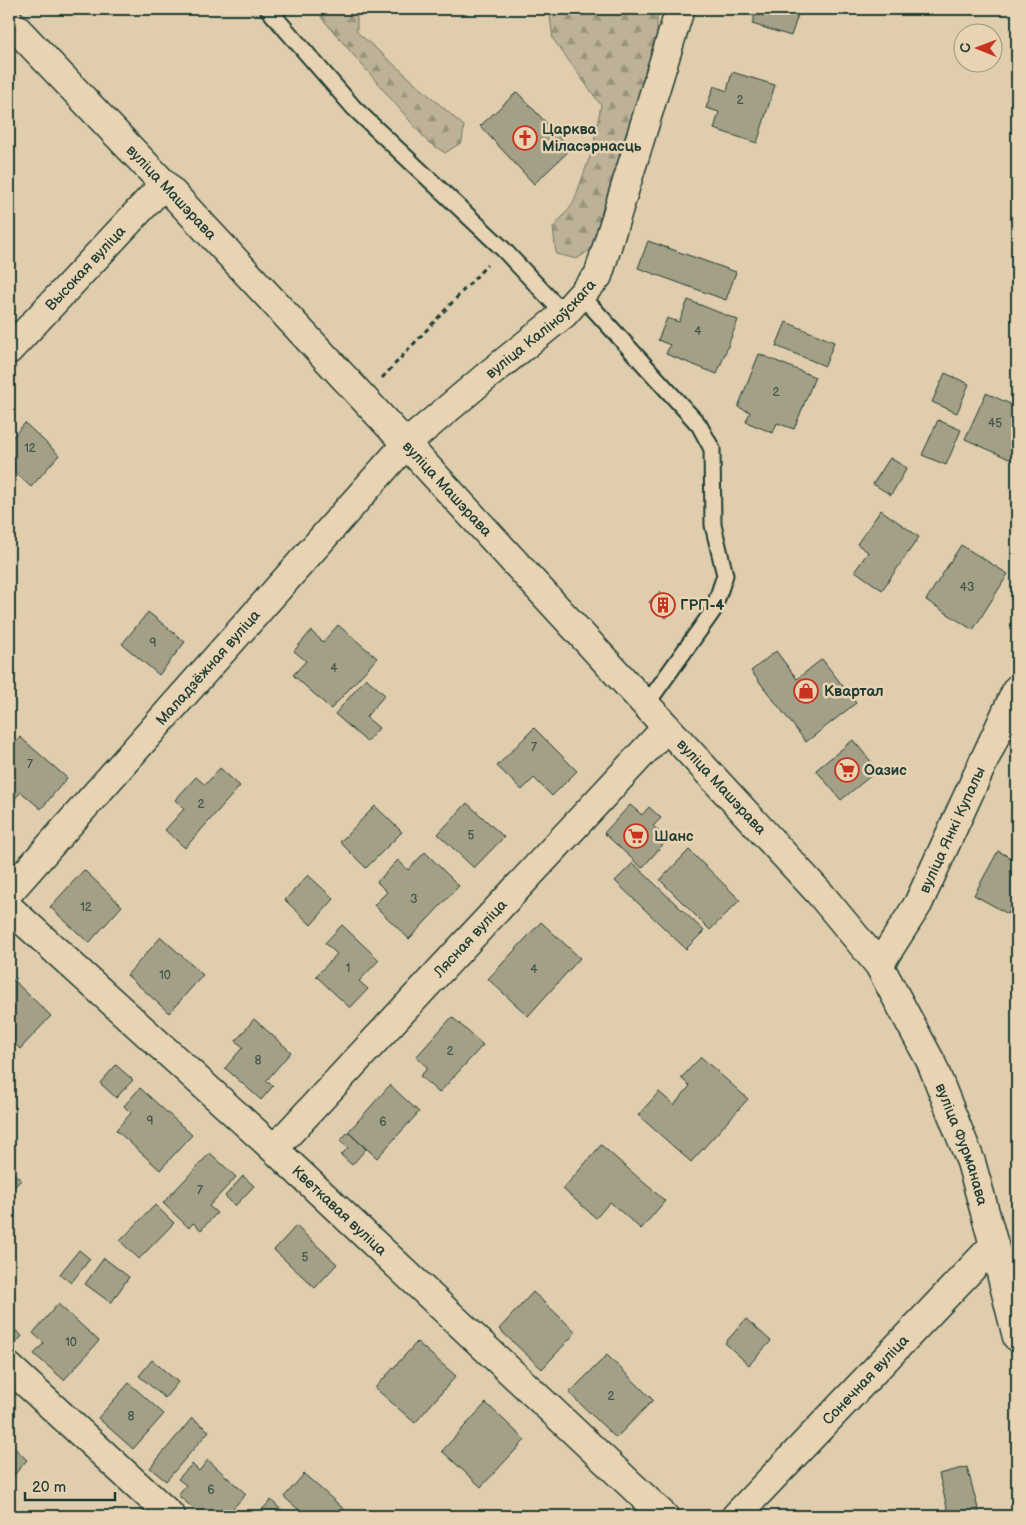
<svg xmlns="http://www.w3.org/2000/svg" width="1026" height="1525" viewBox="0 0 1026 1525" font-family="'Balsamiq Sans',sans-serif">
<defs>
<pattern id="forest-firs" width="22" height="20" patternUnits="userSpaceOnUse" patternTransform="scale(1.25)"><rect width="22" height="20" fill="#bdb297"/><path d="M5 1l3.5 6h-7zM16 11l3.5 6h-7z" fill="#99927c"/></pattern>
</defs>
<rect width="100%" height="100%" fill="#e0cdad"/>
<filter id="ink" filterUnits="userSpaceOnUse"><feTurbulence type="fractalNoise" baseFrequency=".02" numOctaves="2"/><feDisplacementMap in="SourceGraphic" scale="10" xChannelSelector="R" yChannelSelector="G"/><feConvolveMatrix kernelMatrix="1 2 1 2 8 2 1 2 1" color-interpolation-filters="sRGB"/></filter>
<g filter="url(#ink)">
<path fill="url(#forest-firs)" stroke="#6e7866" d="M323 9H357V32L464 126 462 142 445 153 428 142 321 17Z
M549 9H657V45L615 183 591 249 577 259 556 254 553 228 573 204 593 148 601 105 553 39Z"/>
<path fill="#a4a088" stroke="#1f3d34" d="M754 9H800L791 36 752 24 757 10Z
M732 72 775 85 757 143 714 129 719 112 706 108 714 86 727 91Z
M517 92 571 149 534 184 480 126Z
M648 241 736 272 726 300 638 268Z
M688 300 738 320 717 374 666 354 670 345 658 340 667 318 679 322Z
M786 322 834 342 825 366 776 346Z
M759 354 815 377 794 429 777 423 773 433 746 422 750 412 738 407Z
M945 373 969 384 957 413 932 402Z
M986 393 1017 407V459L1016 462 965 439Z
M938 420 961 430 946 465 922 455Z
M25 423 59 455 31 487 9 467V441Z
M890 458 907 468 891 495 873 484Z
M881 510 919 537 882 590 855 571 868 552 857 544Z
M961 545 1008 574 973 630 926 600Z
M660 591 676 607 666 618 649 602Z
M148 612 185 642 159 675 122 644Z
M338 625 377 658 331 709 293 675 306 661 294 651 311 631 323 642Z
M776 651 797 679 822 659 856 703 806 742 751 671Z
M366 678 385 695 366 717 379 728 367 742 335 714Z
M534 728 577 771 552 796 534 778 522 790 497 766Z
M20 737 67 778 41 809 21 792 10 804 9 803V750Z
M853 740 878 770 841 800 816 770Z
M220 768 240 786 185 848 165 830 184 809 175 800 196 777 205 785Z
M467 803 504 837 474 868 438 834Z
M630 805 642 815 649 807 661 818 653 826 668 839 642 868 604 833Z
M375 806 402 832 366 868 340 842Z
M689 850 740 900 710 930 660 880Z
M998 851 1017 861V896L1008 914 974 895Z
M425 852 459 886 409 939 374 905 387 892 377 882 398 860 408 870Z
M633 863 704 931 686 949 615 881Z
M84 870 122 906 89 943 50 907Z
M308 875 334 899 311 925 285 900Z
M541 922 580 958 528 1016 488 979Z
M342 925 379 960 359 981 368 989 350 1008 316 976 337 954 325 943Z
M161 937 203 975 169 1013 127 975Z
M9 976 51 1016 20 1049 9 1038Z
M452 1017 483 1045 439 1093 420 1076 428 1068 416 1057Z
M254 1019 291 1052 266 1081 273 1086 261 1100 225 1068 243 1047 236 1041Z
M701 1057 748 1099 691 1162 638 1115 659 1092 674 1105 690 1086 681 1078Z
M116 1065 133 1080 116 1098 100 1083Z
M390 1085 419 1112 377 1158 348 1132Z
M140 1088 192 1135 160 1170 116 1130 131 1113 124 1106Z
M348 1132 366 1149 352 1165 341 1155 348 1148 340 1141Z
M601 1145 665 1201 641 1229 610 1202 596 1218 563 1189Z
M210 1153 236 1177 209 1206 217 1213 201 1230 193 1223 189 1228 163 1203Z
M9 1169 21 1180 9 1193Z
M243 1176 254 1186 235 1206 225 1196Z
M155 1205 174 1223 139 1259 120 1241Z
M296 1226 337 1264 315 1288 274 1250Z
M79 1250 90 1259 71 1283 60 1274Z
M104 1258 129 1277 111 1303 85 1284Z
M533 1292 576 1332 542 1369 499 1329Z
M58 1304 99 1341 64 1380 34 1354 44 1343 33 1333Z
M746 1319 771 1341 749 1365 725 1343Z
M9 1325 22 1336 9 1351Z
M417 1342 456 1376 415 1423 375 1388Z
M607 1355 653 1400 616 1438 569 1393Z
M152 1360 178 1382 165 1398 139 1376Z
M129 1383 164 1414 133 1449 98 1418Z
M486 1403 525 1440 481 1487 442 1451Z
M192 1418 209 1431 166 1481 150 1468Z
M9 1443 27 1460 9 1481Z
M208 1460 246 1494 226 1516H202L178 1495 186 1485 178 1479 192 1464 199 1471Z
M967 1467 980 1516H949L939 1474Z
M304 1474 345 1510 339 1516H306L284 1497Z
M271 1500 288 1516H256Z"/>
<g fill="none" stroke-linecap="round" stroke-linejoin="round">
<g stroke="#1f3d34" stroke-width="19">
<path id="service" d="M268 9 354 108 503 249 564 314
M581 295 699 425 712 449 713 525 725 575 713 611 646 705"/>
</g>
<g stroke="#1f3d34" stroke-width="31">
<g id="minor">
<path id="s1" d="M9 350 164 184"/>
<path id="s2" d="M9 892 406 444 488 375 564 314 598 276 680 9"/>
<path id="s3" d="M9 908 274 1149 664 1516"/>
<path id="s4" d="M879 965 918 904 1017 689"/>
<path id="s5" d="M274 1149 666 728"/>
<path d="M9 1367 171 1516"/>
<path id="s6" d="M736 1516 994 1245"/>
</g>
</g>
<g stroke="#1f3d34" stroke-width="31">
<g id="secondary">
<path id="s7" d="M9 21 164 184 406 444 822 896 879 965 931 1062 971 1162 994 1245 1017 1337"/>
</g>
</g>
<path stroke="#1f3d34" stroke-width="3" stroke-dasharray="5 4" stroke-linecap="butt" d="M382 378 487 265"/>
<use href="#service" stroke="#e8d3b2" stroke-width="15"/>
<use href="#minor" stroke="#e8d3b2" stroke-width="28"/>
<use href="#secondary" stroke="#e8d3b2" stroke-width="28"/>
</g>
</g>
<defs>
<g id="church-ring" transform="scale(1.25)"><circle r="9.5" fill="#e8d3b2" stroke="#c8321e" stroke-width="1.5"/><path d="M-1.2-6h2.4v3.5h3.3v2.4h-3.3V6h-2.4V-.1h-3.3v-2.4h3.3Z" fill="#c8321e"/></g>
<g id="building-ring" transform="scale(1.25)"><circle r="9.5" fill="#e8d3b2" stroke="#c8321e" stroke-width="1.5"/><path d="M-4-6H4V6H1V3H-1V6H-4ZM-2.5-4.3h1.7v1.8h-1.7ZM.8-4.3h1.7v1.8H.8ZM-2.5-1h1.7V.8h-1.7ZM.8-1h1.7V.8H.8Z" fill="#c8321e"/></g>
<g id="shop-ring" transform="scale(1.25)"><circle r="9.5" fill="#e8d3b2" stroke="#c8321e" stroke-width="1.5"/><path d="M-5-2.5h2.3a2.7 3.5 0 0 1 5.4 0H5L5.5 6h-11ZM-1.5-2.5h3a1.5 2.3 0 0 0-3 0Z" fill="#c8321e"/></g>
<g id="supermarket-ring" transform="scale(1.25)"><circle r="9.5" fill="#e8d3b2" stroke="#c8321e" stroke-width="1.5"/><path d="M-6-5.5h2.5l.6 2H6L4.5 2H-2.5L-4.4-4H-6ZM-1.5 3.2a1.3 1.3 0 1 0 .1 0ZM3 3.2a1.3 1.3 0 1 0 .1 0Z" fill="#c8321e"/></g>
</defs>
<g fill-rule="evenodd">
<use href="#church-ring" x="525" y="138"/>
<use href="#building-ring" x="663" y="605"/>
<use href="#shop-ring" x="806" y="691"/>
<use href="#supermarket-ring" x="847" y="770"/>
<use href="#supermarket-ring" x="636" y="836"/>
</g>
<g text-anchor="middle" stroke-width="5" stroke-linejoin="round" paint-order="stroke">
<g font-size="12" fill="#405649">
<text x="740" y="104">2</text>
<text x="698" y="335">4</text>
<text x="776" y="396">2</text>
<text x="995" y="427">45</text>
<text x="30" y="452">12</text>
<text x="967" y="591">43</text>
<text x="153" y="647">9</text>
<text x="334" y="672">4</text>
<text x="534" y="751">7</text>
<text x="30" y="768">7</text>
<text x="201" y="808">2</text>
<text x="471" y="839">5</text>
<text x="414" y="903">3</text>
<text x="86" y="911">12</text>
<text x="348" y="972">1</text>
<text x="534" y="973">4</text>
<text x="165" y="979">10</text>
<text x="450" y="1055">2</text>
<text x="258" y="1064">8</text>
<text x="150" y="1125">9</text>
<text x="383" y="1126">6</text>
<text x="200" y="1194">7</text>
<text x="305" y="1261">5</text>
<text x="71" y="1346">10</text>
<text x="611" y="1400">2</text>
<text x="131" y="1420">8</text>
<text x="211" y="1494">6</text>
</g>
<g font-size="15" font-weight="bold" fill="#1f3d34" stroke="#e8d3b2" text-anchor="start">
<text x="542" y="134">Царква<tspan x="542" dy="17">Міласэрнасць</tspan></text>
<text x="680" y="610">ГРП-4</text>
<text x="824" y="696">Квартал</text>
<text x="864" y="775">Оазис</text>
<text x="654" y="841">Шанс</text>
</g>
<g font-size="15" fill="#1f3d34" stroke="#e8d3b2">
<text dy="5" stroke="none"><textPath href="#s7" startOffset="236">вуліца Машэрава</textPath></text>
<text dy="5" stroke="none"><textPath href="#s1" startOffset="112">Высокая вуліца</textPath></text>
<text dy="5" stroke="none"><textPath href="#s2" startOffset="776">вуліца Каліноўскага</textPath></text>
<text dy="5" stroke="none"><textPath href="#s7" startOffset="641">вуліца Машэрава</textPath></text>
<text dy="5" stroke="none"><textPath href="#s2" startOffset="300">Маладзёжная вуліца</textPath></text>
<text dy="5" stroke="none"><textPath href="#s7" startOffset="1046">вуліца Машэрава</textPath></text>
<text dy="5" stroke="none"><textPath href="#s4" startOffset="154">вуліца Янкі Купалы</textPath></text>
<text dy="5" stroke="none"><textPath href="#s5" startOffset="288">Лясная вуліца</textPath></text>
<text dy="5" stroke="none"><textPath href="#s7" startOffset="1482">вуліца Фурманава</textPath></text>
<text dy="5" stroke="none"><textPath href="#s3" startOffset="448">Кветкавая вуліца</textPath></text>
<text dy="5" stroke="none"><textPath href="#s6" startOffset="188">Сонечная вуліца</textPath></text>
</g>
</g>
<rect width="1026" height="1525" fill="none" stroke="#e8d3b2" stroke-width="30"/>
<rect x="15" y="15" width="996" height="1495" fill="none" stroke="#1f3d34" stroke-width="2" filter="url(#ink)"/>
<g transform="translate(978 48) rotate(271)"><circle r="24" fill="#e8d3b2" stroke="#989780"/>
<path d="M0-4L9 19L0 12L-9 19Z" fill="#c8321e"/>
<text y="-8" font-size="14" font-weight="bold" text-anchor="middle" fill="#1f3d34">С</text>
</g>
<path d="M25 1492v8h90v-8" fill="none" stroke="#1f3d34" stroke-width="2.5"/>
<text x="32" y="1492" font-size="15" fill="#1f3d34" stroke="#e8d3b2" stroke-width="4" paint-order="stroke">20 m</text>
</svg>
